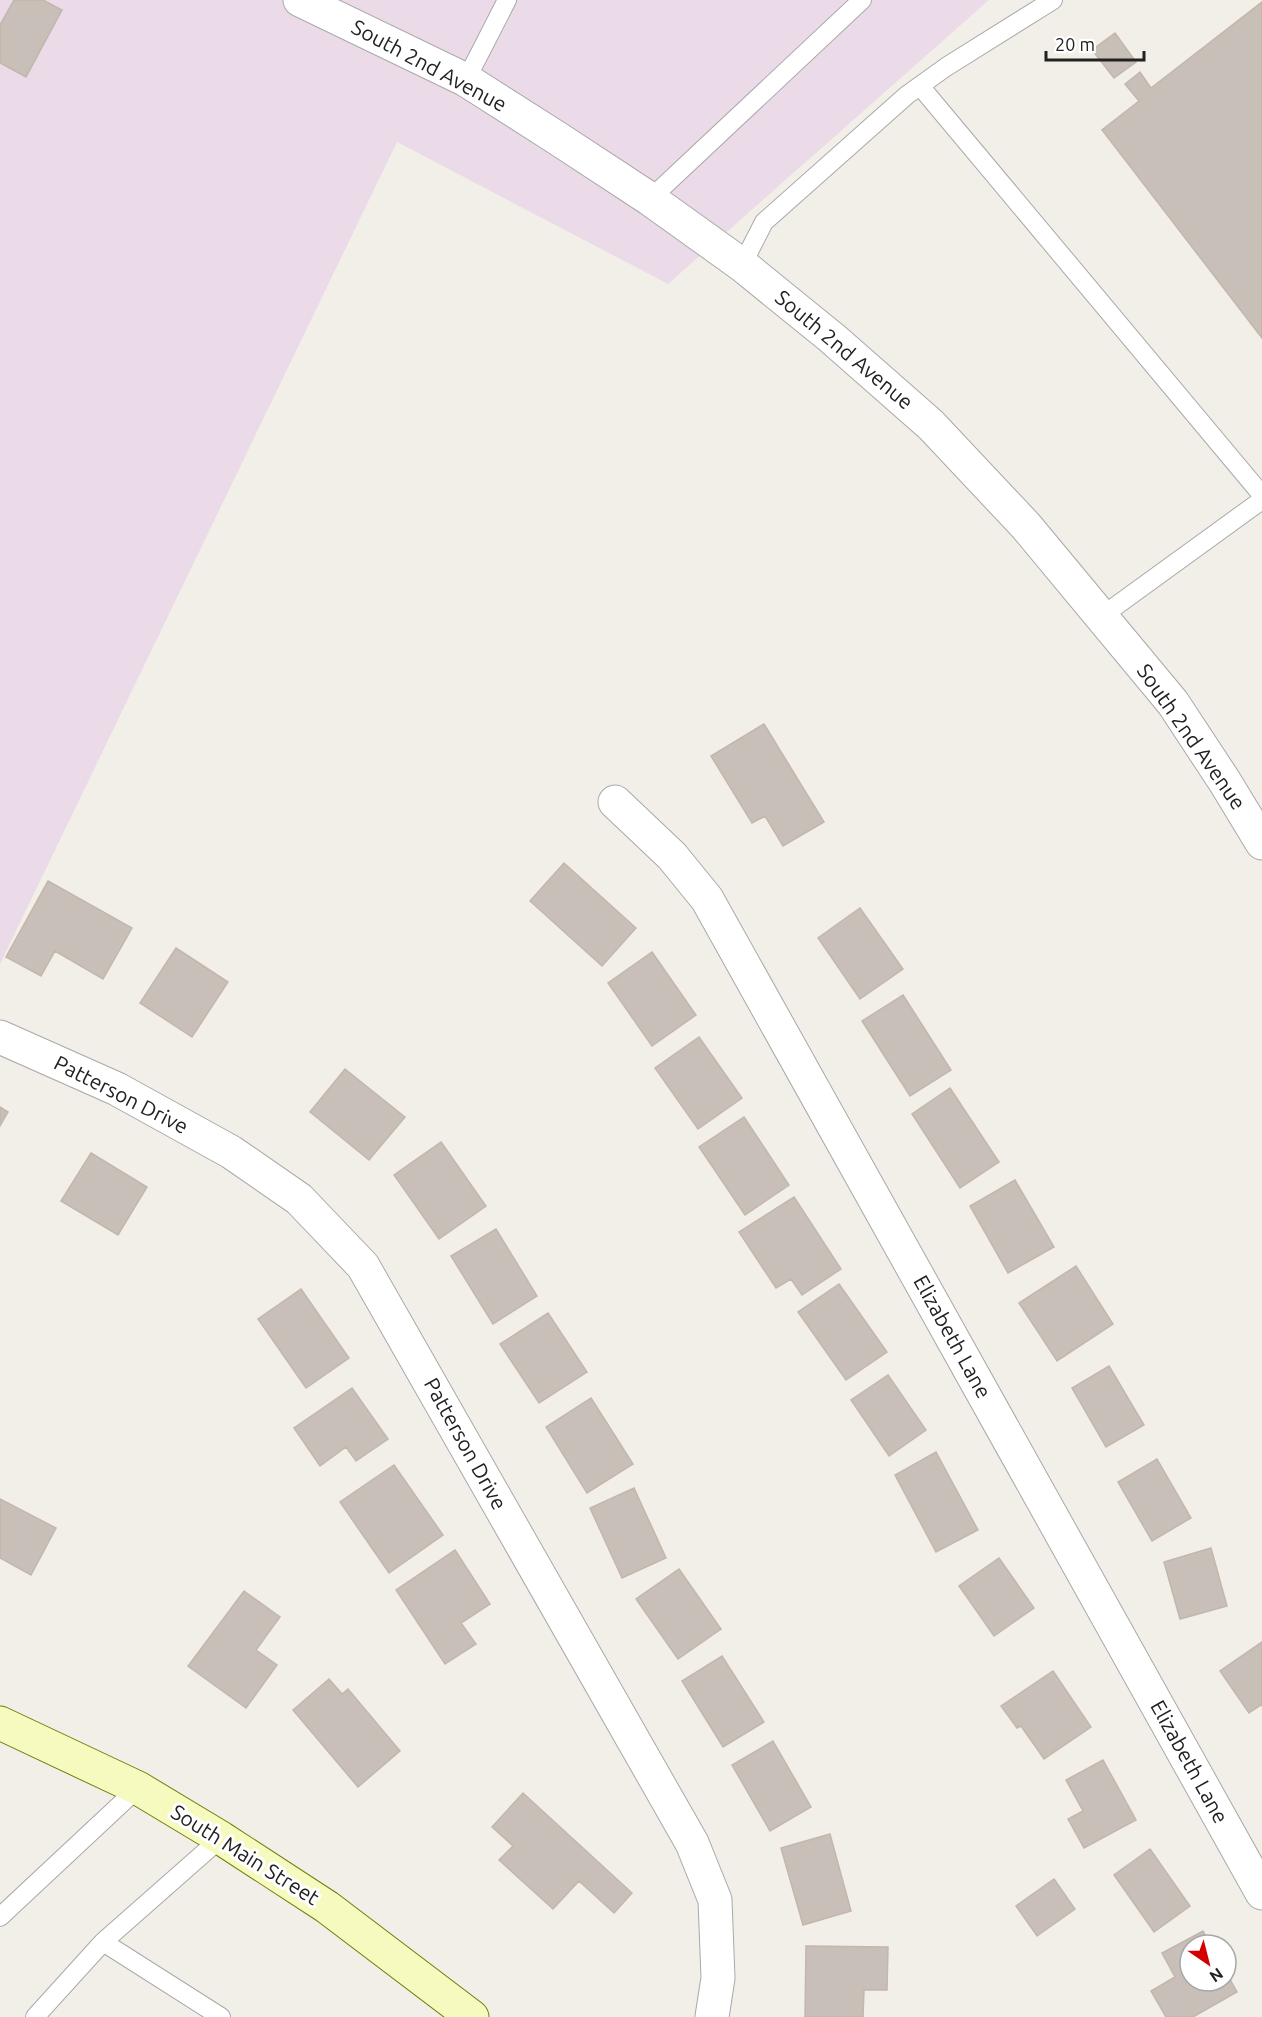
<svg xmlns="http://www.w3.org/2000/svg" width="1262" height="2017" viewBox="0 0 1262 2017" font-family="Ubuntu,sans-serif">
<rect width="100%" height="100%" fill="#f2efe9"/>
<path fill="#ebdbe8" d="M0 0H989L668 284 397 142 0 964Z"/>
<path fill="#c7bfb8" stroke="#c4b6ab" stroke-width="1.5" d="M14 0H43L62 10 26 77 0 63V25Z
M1262 2V338L1102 130 1139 101 1125 84 1140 72 1151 88Z
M1115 33 1136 62 1114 78 1092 50Z
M764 724 824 822 783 846 765 816 752 823 711 756Z
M564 863 636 928 602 966 530 901Z
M48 881 132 928 103 979 55 951 41 976 6 957Z
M860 908 903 969 860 999 818 938Z
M176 948 228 982 192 1037 140 1003Z
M652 952 696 1015 652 1046 608 983Z
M903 995 951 1070 910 1096 862 1021Z
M699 1037 742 1098 698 1129 655 1068Z
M345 1069 405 1117 369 1160 310 1112Z
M950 1088 999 1162 960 1188 912 1114Z
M0 1107 8 1112 0 1126Z
M744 1117 789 1185 745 1215 699 1147Z
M441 1142 486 1206 439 1239 394 1175Z
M91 1153 147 1187 118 1235 61 1201Z
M1015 1180 1054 1247 1008 1273 970 1206Z
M794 1197 841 1269 802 1295 791 1279 776 1288 739 1232Z
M496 1229 537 1296 493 1324 451 1256Z
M1076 1266 1113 1324 1057 1361 1019 1303Z
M839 1284 887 1352 846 1380 798 1312Z
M301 1289 349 1358 306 1388 258 1319Z
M548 1313 587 1372 539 1403 500 1344Z
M1109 1366 1144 1425 1106 1447 1072 1388Z
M888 1375 926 1430 889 1456 851 1400Z
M352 1388 388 1439 356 1461 346 1447 320 1466 294 1428Z
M591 1398 633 1464 587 1493 546 1427Z
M936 1452 978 1530 936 1552 895 1475Z
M1157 1459 1191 1518 1152 1541 1118 1482Z
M394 1465 443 1535 389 1573 340 1502Z
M634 1488 666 1558 622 1578 590 1508Z
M0 1499 56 1528 31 1575 0 1558Z
M1211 1548 1227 1606 1180 1619 1164 1562Z
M455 1550 490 1604 461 1623 476 1644 445 1664 396 1590Z
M999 1558 1034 1608 994 1636 959 1586Z
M679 1569 721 1629 678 1659 636 1599Z
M244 1591 280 1617 256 1650 277 1665 246 1708 188 1666Z
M1262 1642V1706L1261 1705 1249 1713 1220 1671Z
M722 1656 764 1722 723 1747 682 1681Z
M1053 1671 1091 1727 1044 1759 1021 1726 1017 1728 1001 1706Z
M329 1679 342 1694 348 1689 400 1751 358 1787 293 1710Z
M773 1741 811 1807 770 1831 732 1765Z
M1103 1760 1136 1820 1084 1848 1068 1819 1083 1811 1066 1780Z
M523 1793 632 1893 614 1913 579 1881 553 1909 499 1860 513 1846 492 1827Z
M830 1834 851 1911 803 1925 781 1848Z
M1150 1849 1190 1906 1154 1932 1114 1875Z
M1054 1879 1075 1909 1037 1936 1016 1906Z
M1203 1931 1211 1945H1190V1981H1226V1972L1237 1992 1193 2017H1166L1151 1991 1175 1977 1162 1953Z
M806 1946 888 1947 887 1990H864L863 2017H805Z"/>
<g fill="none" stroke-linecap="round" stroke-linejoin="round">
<g stroke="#a9a9a9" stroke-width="20">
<path id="service" d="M466 80 507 0
M920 86 1262 495
M650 199 862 0
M742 265 764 222 907 95 946 67 1053 0
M1102 616 1262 500
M0 1917 138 1788
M103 1942 221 2017
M35 2017 103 1942 221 1838"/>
</g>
<g stroke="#a9a9a9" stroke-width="35">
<path id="minor" d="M615 802 672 856 707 899 1262 1893
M0 1037 117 1089 231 1152 299 1199 363 1266 692 1843 715 1900 718 1978 712 2017"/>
</g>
<g stroke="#a9a9a9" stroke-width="35">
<path id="tertiary" d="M300 0 466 80 557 138 650 199 742 265 832 338 931 425 1026 526 1173 703 1225 782 1262 843"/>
</g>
<g stroke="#707d05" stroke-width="35">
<path id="secondary" d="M0 1723 138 1788 221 1838 327 1907 472 2017"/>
</g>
<use href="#service" stroke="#fff" stroke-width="18"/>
<use href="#minor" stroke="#fff" stroke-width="33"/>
<use href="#tertiary" stroke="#fff" stroke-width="33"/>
<use href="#secondary" stroke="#f7fabf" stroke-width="33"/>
</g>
<g text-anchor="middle" stroke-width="6" stroke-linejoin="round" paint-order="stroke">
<g font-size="21" fill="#222" stroke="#fff">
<text transform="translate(429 66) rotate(28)" y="7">South 2nd Avenue</text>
<text transform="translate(844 350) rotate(40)" y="7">South 2nd Avenue</text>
<text transform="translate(1191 737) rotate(55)" y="7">South 2nd Avenue</text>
<text transform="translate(121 1095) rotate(27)" y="7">Patterson Drive</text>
<text transform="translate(952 1337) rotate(61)" y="7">Elizabeth Lane</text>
<text transform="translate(465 1444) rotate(61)" y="7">Patterson Drive</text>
<text transform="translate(1189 1762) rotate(61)" y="7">Elizabeth Lane</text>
<text transform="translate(245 1855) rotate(32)" y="7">South Main Street</text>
</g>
</g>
<g transform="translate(1208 1963) rotate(145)"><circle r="28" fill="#ffffff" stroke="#a7a7a7" stroke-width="1.5"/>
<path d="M0-4.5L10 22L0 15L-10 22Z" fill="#d40000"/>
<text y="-9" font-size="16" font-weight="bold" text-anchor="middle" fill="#222222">N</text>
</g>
<path d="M1046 51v9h98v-9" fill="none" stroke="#222222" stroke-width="3"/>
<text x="1055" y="51" font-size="18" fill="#222222" stroke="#ffffff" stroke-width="4.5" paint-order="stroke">20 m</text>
</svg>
